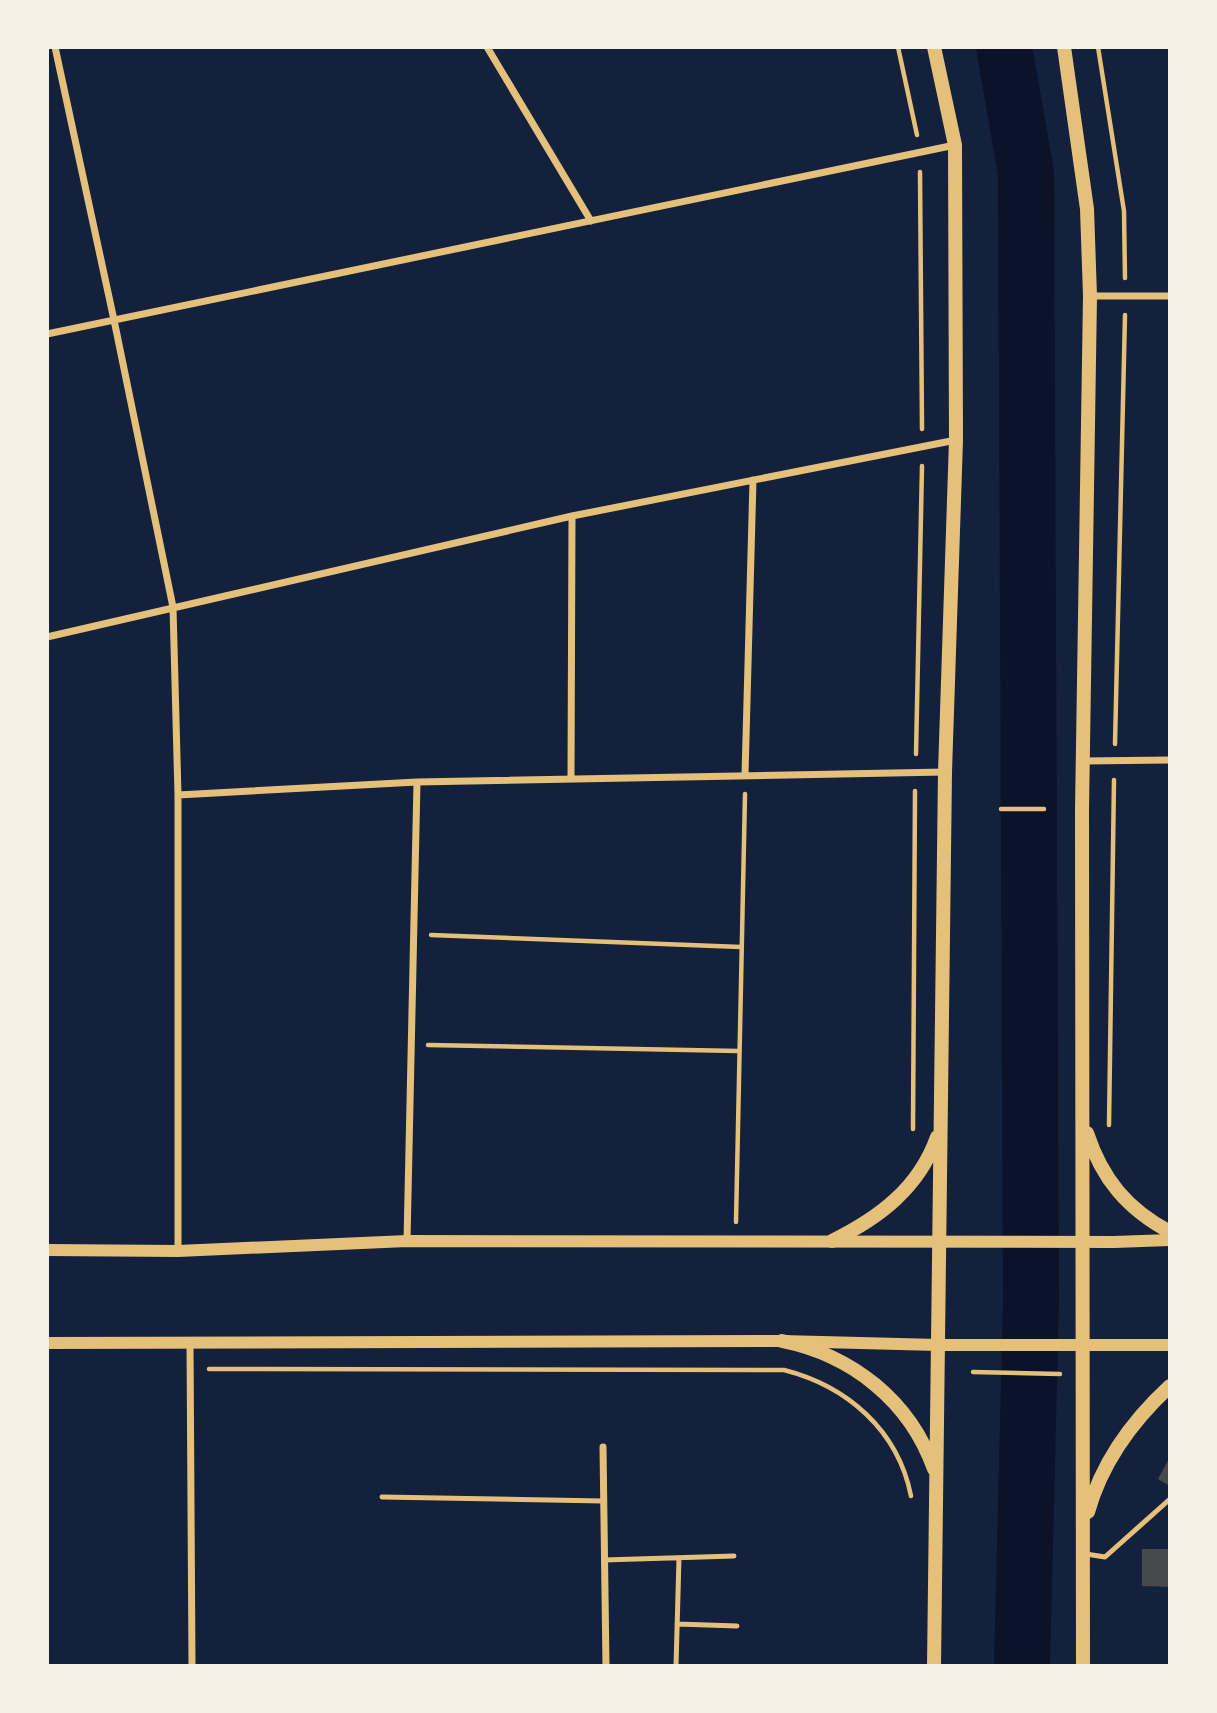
<svg xmlns="http://www.w3.org/2000/svg" width="1217" height="1713" viewBox="0 0 1217 1713" font-family="Arial,sans-serif">
<rect width="100%" height="100%" fill="#14213d"/>
<g fill="none" stroke-linecap="round" stroke-linejoin="round">
<path stroke="#0b132b" stroke-width="56" d="M1004 47 1026 173 1031 1301 1022 1666"/>
</g>
<path fill="#48494c" d="M1170 1457V1486L1158 1479Z
M1142 1549H1170V1587L1142 1586Z"/>
<g fill="none" stroke-linecap="round" stroke-linejoin="round">
<path stroke="#e5c07b" stroke-width="4.5" d="M898 47 917 135
M1098 47 1124 211 1125 278
M920 172 922 429
M1115 744 1125 315
M916 754 922 466
M1001 809H1044
M431 935 741 947
M428 1045 738 1051
M1109 1125 1114 780
M913 1129 915 791
M736 1222 745 794
M209 1369 784 1370C847 1386 898 1430 911 1496
M973 1372 1060 1374"/>
<path stroke="#e5c07b" stroke-width="5" d="M382 1497 603 1501
M1086 1554 1105 1557 1170 1499
M604 1560 734 1556
M677 1624 737 1626
M676 1666 679 1558"/>
<path stroke="#e5c07b" stroke-width="7" d="M55 47 114 320 173 607 178 795V1251
M487 47 591 221
M1090 296H1170
M47 334 955 145
M47 637 572 516 956 440
M1083 761 1170 760
M745 775 753 480
M571 778 572 516
M178 795 417 782 945 772
M407 1241 417 782
M190 1342 192 1666
M603 1447 606 1666"/>
<path stroke="#e5c07b" stroke-width="12" d="M47 1250 178 1251 407 1241 1114 1242 1170 1240
M47 1343 782 1341 938 1345H1170"/>
<path stroke="#e5c07b" stroke-width="14" d="M934 47 955 145 956 440 945 772 934 1666
M1064 47 1087 209 1090 296 1082 810 1083 1666
M1087 1133C1102 1179 1127 1209 1170 1232
M832 1241C879 1218 919 1188 937 1137
M782 1341C852 1355 910 1401 934 1469
M1088 1512C1102 1462 1132 1421 1170 1386"/>
</g>
<rect width="1217" height="1713" fill="none" stroke="#f6f1e7" stroke-width="98"/>
</svg>
